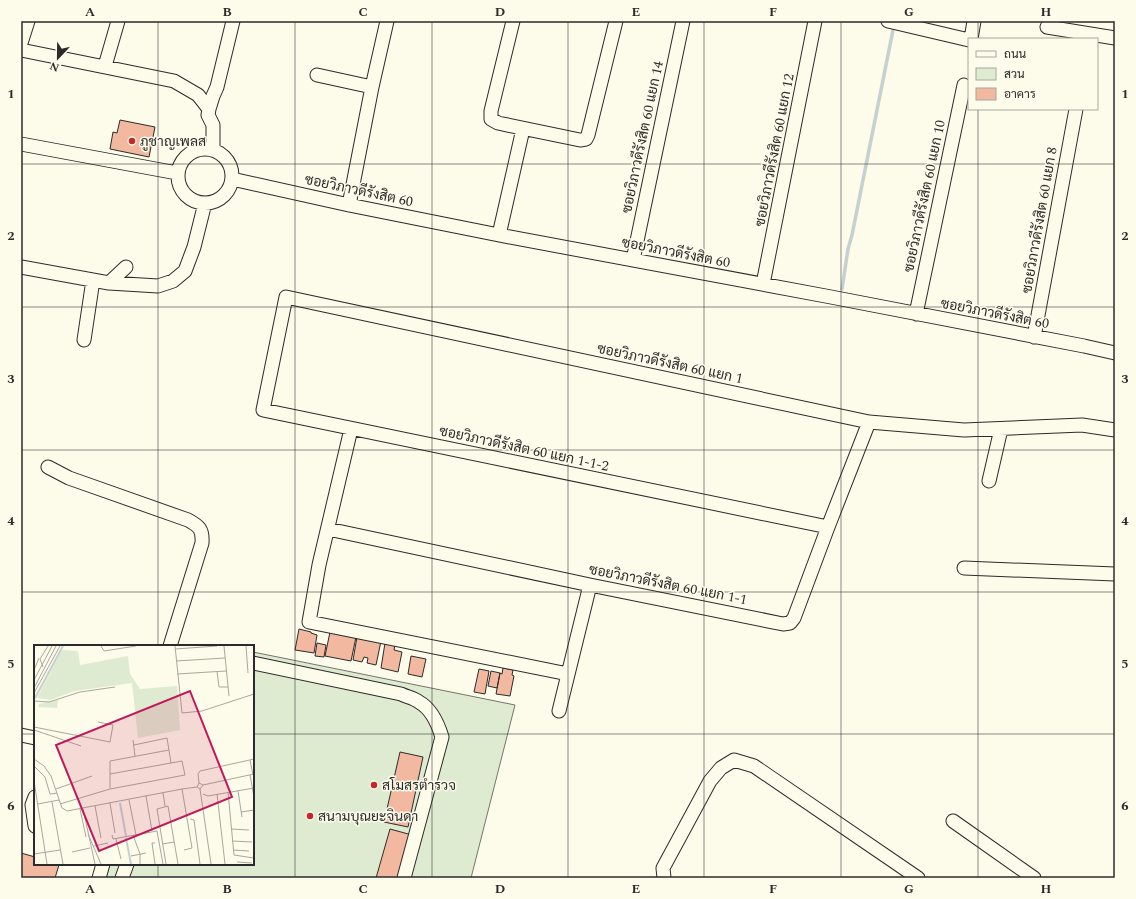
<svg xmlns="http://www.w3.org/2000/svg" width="1136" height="899" viewBox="0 0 1136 899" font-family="Spectral,Sarabun,serif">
<rect width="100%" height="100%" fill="#fdfbea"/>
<path fill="#deebd1" stroke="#74746e" d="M253 652 515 705 471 878H105L110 864H253Z"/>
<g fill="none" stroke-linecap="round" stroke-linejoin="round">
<path stroke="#c7d0d0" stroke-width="3.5" d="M842 289 848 249 852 235 893 30"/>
</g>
<path fill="#f2b8a0" stroke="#2b2b2b" d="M120 120 155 127 149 157 110 149 113 132 117 133Z
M299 629 311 632V633L317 635 314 653 295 650Z
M330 632 356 637 351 661 325 656Z
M357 637 381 641 376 665 367 663 368 658 364 657 362 662 353 660Z
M317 643 326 645 324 657 315 656Z
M385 643 395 645 394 650 402 652 398 672 381 668Z
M411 656 426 659 422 677 408 674Z
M503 668 513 670 512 675 514 676 510 696 496 694 500 673 502 674Z
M479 669 489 671 485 694 474 692Z
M491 671 500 673 497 688 488 686Z
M400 752 423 757 408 827 384 822Z
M390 829 412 835 400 878H376Z
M21 853 35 857V864H56L59 865 55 878H21Z"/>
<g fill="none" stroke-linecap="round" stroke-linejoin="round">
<g stroke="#2b2b2b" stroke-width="15">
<path id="minor" d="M513 21 491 111V119L498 123 580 140 586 139 588 135 616 21
M888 21 969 40
M1047 27 1115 38
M971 39 974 21
M21 43 28 21
M21 50 174 81 198 95 209 109
M105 66 118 21
M317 75 372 87
M21 144 177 173
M178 176a27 27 0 1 1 54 0a27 27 0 1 1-54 0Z
M213 149V125L208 115 209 109 213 96 217 87 233 21
M232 179 349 205 499 235 831 297 1084 346 1115 353
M349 205 372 87 387 21
M499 235 523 129
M633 260 683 21
M21 267 109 283 158 286 173 281 185 271 194 247 205 203
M109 283 126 267
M763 284 815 21
M916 314 964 85
M1034 337 1076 109
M84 340 93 280
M351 429 319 565 309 622 568 674
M48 467 69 478 188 520C199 526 203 529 202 543L170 646
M989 481 1001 429
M828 527 263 410 286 297 869 422 964 430 1082 425 1115 430
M328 529 590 585 783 624 790 623 794 618 828 527 869 422
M964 568 1115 574
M253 663 401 694C407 697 414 698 419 702 432 709 438 724 442 737L404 878
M559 711 590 585
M21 735 35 738
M35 797 32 805 35 826
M953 821 1034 878
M99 878 103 864
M122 878 127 864
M664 878 663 868 710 781 721 768 734 760 754 766 918 878"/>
</g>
<use href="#minor" stroke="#fdfbea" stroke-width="13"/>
</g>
<path fill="none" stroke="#2b2b2b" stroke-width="1" stroke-opacity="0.55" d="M158 21V646M295 21V878M432 21V878M568 21V878M704 21V878M841 21V878M978 21V39M978 109V878M21 164H1115M21 307H1115M21 450H1115M21 592H1115M21 734H35M253 734H1115M158 864V878"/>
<g fill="#c62828" stroke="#fdfbea" stroke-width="1.5">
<circle cx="132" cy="141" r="4"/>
<circle cx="374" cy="785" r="4"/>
<circle cx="310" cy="816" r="4"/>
</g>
<g text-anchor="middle" stroke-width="3" stroke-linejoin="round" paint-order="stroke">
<g font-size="14" fill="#2b2b2b" stroke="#fdfbea">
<text transform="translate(642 137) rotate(-78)" y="5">ซอยวิภาวดีรังสิต 60 แยก 14</text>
<text transform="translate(774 150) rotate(-79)" y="5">ซอยวิภาวดีรังสิต 60 แยก 12</text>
<text transform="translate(359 190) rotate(12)" y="5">ซอยวิภาวดีรังสิต 60</text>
<text transform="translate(924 196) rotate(-78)" y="5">ซอยวิภาวดีรังสิต 60 แยก 10</text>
<text transform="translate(1039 220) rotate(-80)" y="5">ซอยวิภาวดีรังสิต 60 แยก 8</text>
<text transform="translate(676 252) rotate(11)" y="5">ซอยวิภาวดีรังสิต 60</text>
<text transform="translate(995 313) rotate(11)" y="5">ซอยวิภาวดีรังสิต 60</text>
<text transform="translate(670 363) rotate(12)" y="5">ซอยวิภาวดีรังสิต 60 แยก 1</text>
<text transform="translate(524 448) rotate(12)" y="5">ซอยวิภาวดีรังสิต 60 แยก 1-1-2</text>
<text transform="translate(668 584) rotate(11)" y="5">ซอยวิภาวดีรังสิต 60 แยก 1-1</text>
</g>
<g font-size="14" fill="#2b2b2b" stroke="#fdfbea" text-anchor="start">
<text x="140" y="146">ภูชาญเพลส</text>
<text x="382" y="790">สโมสรตำรวจ</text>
<text x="318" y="821">สนามบุณยะจินดา</text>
</g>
</g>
<g transform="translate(34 645)">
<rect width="220" height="220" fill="#fdfbea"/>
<path d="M28 5 44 6 46 20 94 11 96 29 106 44 143 41 146 85 104 93 98 38 41 46 16 55 3 53ZM24 55 23 63 4 62 5 59Z" fill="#deebd1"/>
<path fill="none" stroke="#c7d0d0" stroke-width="2" d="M1 53 29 1M86 158 92 191M92 193 97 219"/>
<path fill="none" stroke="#a9a89e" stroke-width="1" d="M67 1 70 6 102 1M141 1 148 68 168 66 220 49M190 1 195 51M212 1 214 28M141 4 183 1M142 16 191 13M9 22 6 14 14 1M0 25 5 13M183 26 185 42H194M143 29 192 26M0 35 18 1M0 43 22 1M0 48 26 1M0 56 15 57 46 47 81 42M0 82 76 97 79 80 64 77M0 85 47 101M99 95 101 111M100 100 133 93 137 118M0 114 10 121 17 131 28 163 33 166 148 144 163 142 166 144 169 140 165 138 163 142M216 115 219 130M0 121 11 132 16 149 23 148M216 130 220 152M0 136 13 219M165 138 164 129 166 126 220 114M169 140 220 129M76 143V116L135 105M22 144 58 131M148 144 158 203 150 205M166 144 177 219M204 146 208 172M194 147 200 210 220 213M129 148 131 161M169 149 174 151 220 143M183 149 191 219M112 151 118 186M95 155 102 190M18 157 29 219M76 158 81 188M4 159 25 155M26 159 76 144 151 130 148 116 76 129M61 161 67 193M46 164 52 192M49 164 61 219M207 167 220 165M156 174 160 175 166 219M197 184 215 185M54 189 67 219M78 190 79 194 123 186 129 219M99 190 106 209V219M82 194 87 214M198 196 218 197M121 198H118L121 219M128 199 140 197M60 201 74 198M199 205 215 206M38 207 56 203M0 209 26 205M97 211 112 208M203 217 218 218M132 219 123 164 134 161 144 219"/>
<path fill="#c2185b" fill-opacity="0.15" stroke="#c2185b" stroke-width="2" d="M156 46 198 152 65 206 22 100Z"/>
<rect width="220" height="220" fill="none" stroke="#2b2b2b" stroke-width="2"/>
</g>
<rect width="1136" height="899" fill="none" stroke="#fdfbea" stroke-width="44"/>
<rect x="968" y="38" width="130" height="72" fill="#fdfbea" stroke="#a9a89e"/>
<rect x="976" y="51" width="20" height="6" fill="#fdfbea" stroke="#a9a89e"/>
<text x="1004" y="58" font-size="12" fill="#2b2b2b">ถนน</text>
<rect x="976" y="68" width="20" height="12" fill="#deebd1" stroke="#a9a89e"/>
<text x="1004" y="78" font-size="12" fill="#2b2b2b">สวน</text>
<rect x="976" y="88" width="20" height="12" fill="#f2b8a0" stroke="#a9a89e"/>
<text x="1004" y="98" font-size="12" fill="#2b2b2b">อาคาร</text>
<g transform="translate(58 58) rotate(202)" stroke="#fdfbea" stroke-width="3" paint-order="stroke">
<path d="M0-3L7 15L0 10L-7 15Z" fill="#2b2b2b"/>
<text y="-6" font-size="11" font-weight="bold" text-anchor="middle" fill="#2b2b2b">N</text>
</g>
<rect x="22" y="22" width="1092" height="855" fill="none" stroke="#2b2b2b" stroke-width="1.5"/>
<g font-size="13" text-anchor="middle" font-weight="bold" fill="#2b2b2b">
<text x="90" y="16">A</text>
<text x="227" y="16">B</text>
<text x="363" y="16">C</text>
<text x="500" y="16">D</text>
<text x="636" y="16">E</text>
<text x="773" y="16">F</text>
<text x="909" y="16">G</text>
<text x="1046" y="16">H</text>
<text x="11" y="98">1</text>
<text x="1125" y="98">1</text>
<text x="11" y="240">2</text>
<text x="1125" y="240">2</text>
<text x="11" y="383">3</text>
<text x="1125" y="383">3</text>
<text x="11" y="525">4</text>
<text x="1125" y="525">4</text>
<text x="11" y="668">5</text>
<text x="1125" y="668">5</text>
<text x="11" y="810">6</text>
<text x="1125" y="810">6</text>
<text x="90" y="893">A</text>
<text x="227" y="893">B</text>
<text x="363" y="893">C</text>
<text x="500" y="893">D</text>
<text x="636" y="893">E</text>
<text x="773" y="893">F</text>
<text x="909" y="893">G</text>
<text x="1046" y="893">H</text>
</g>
</svg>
